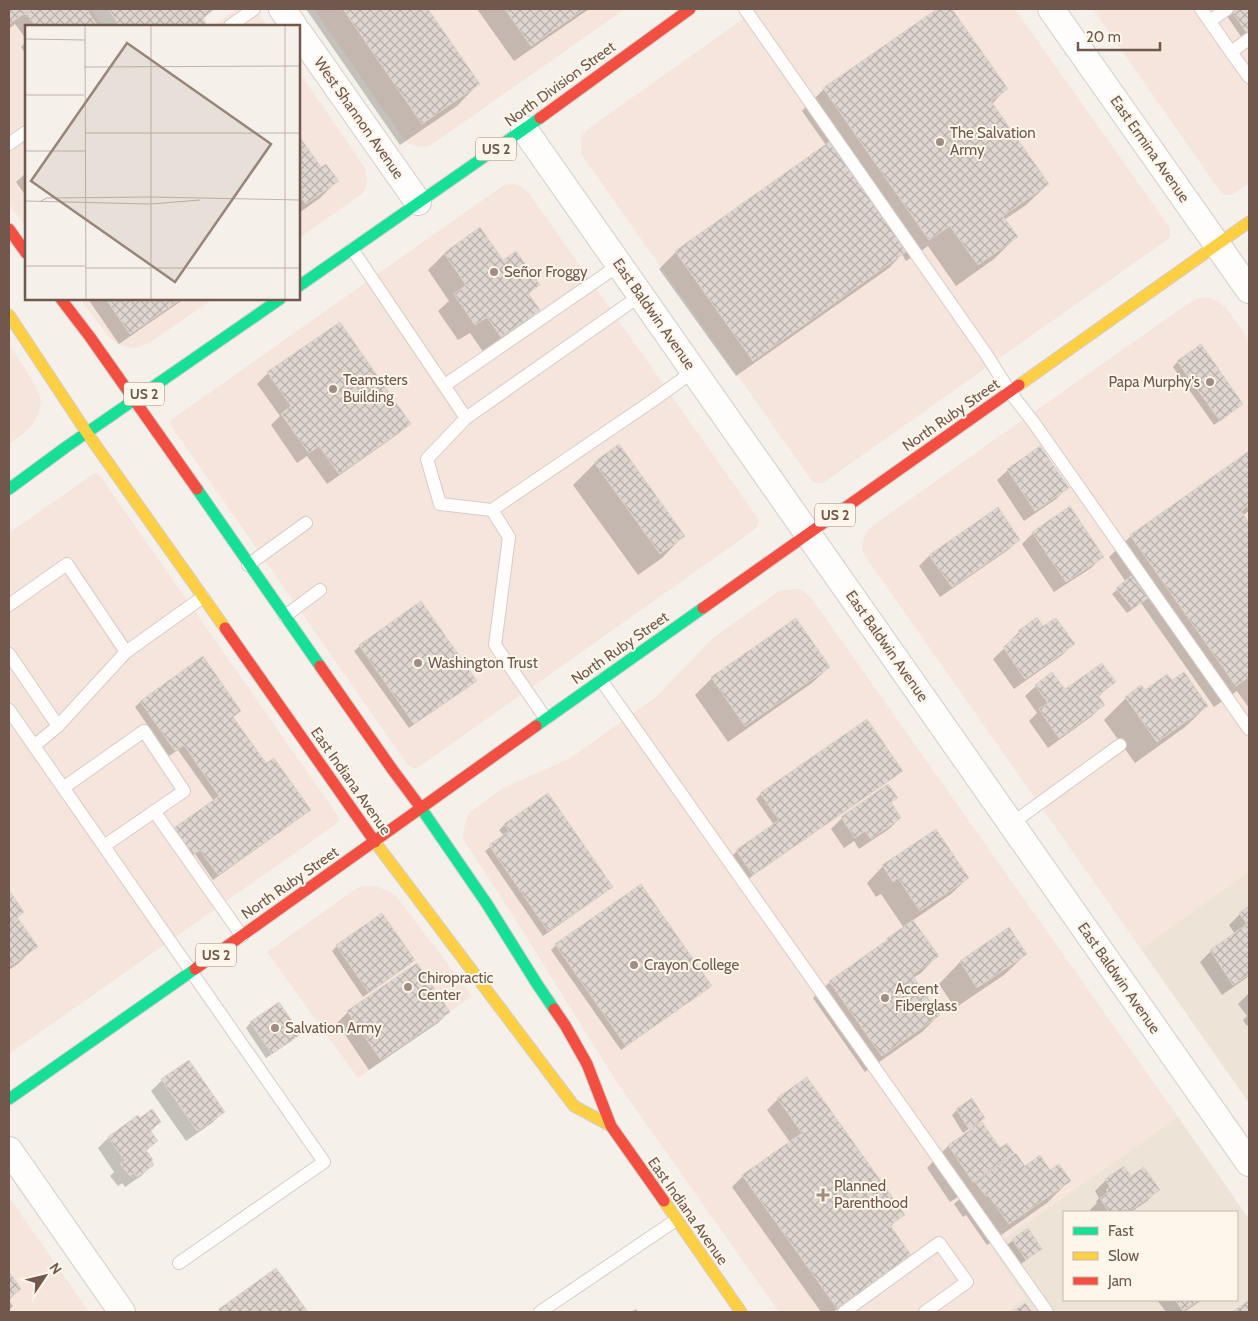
<svg xmlns="http://www.w3.org/2000/svg" width="1258" height="1321" viewBox="0 0 1258 1321" font-family="Cabin,sans-serif">
<defs>
<pattern id="building-cross-hatch" width="8" height="8" patternUnits="userSpaceOnUse" patternTransform="scale(1.25)"><rect width="8" height="8" fill="#ded6cf"/><path d="M0 0l8 8M0 8l8-8" fill="none" stroke="#b8b0aa"/></pattern>
</defs>
<rect width="100%" height="100%" fill="#f5f0e9"/>
<path fill="#eee3d7" fill-rule="evenodd" d="M1249 871V1103L1141 949Z
M1178 1117 1249 1219V1312H1005L1025 1298 991 1248ZM1064 1212H1237V1300H1064Z"/>
<path fill="#f5e5dd" d="M9 9H91L103 26H26V227L9 204Z
M237 9H255L267 26H213Z
M314 9H625L431 145 418 147 408 143 401 135Z
M757 9H1015L1170 228V236L1168 239 823 483 813 482 581 154V139L584 133 588 129Z
M1093 9H1249V183L1232 195 1222 194Z
M299 72 365 168 367 183 363 193 299 238Z
M511 184 520 186 528 192 759 520V523L754 530 416 769 407 764 170 424 171 420 504 185Z
M1203 298H1210L1218 301 1227 309 1249 340V871L1141 949 865 556 862 549 864 538 868 530 875 524 1189 303 1195 299Z
M80 299H213L149 343 134 348 119 345 109 337Z
M9 344 34 383 41 400 39 412 33 424 24 433 9 444Z
M95 473 100 476 338 816 339 820 336 824 9 1054V533Z
M794 589 802 590 812 599 1178 1117 991 1248 1025 1298 1005 1312H779L616 1081 514 917 463 839 464 828 468 814 485 801 505 787 569 759 656 697 713 638 779 591Z
M363 886 378 887 390 892 396 896 472 996 358 1078 267 952 356 889Z
M9 1197 89 1312H9Z"/>
<path fill="#0003" d="M9 9H30L25 14 26 15 34 9H214L202 20 204 23 200 26H26V39L15 24 9 29Z
M306 9H426L478 84 457 106 400 145Z
M477 9H589L514 61Z
M939 9H950L1006 89 992 104 1048 184 1026 205 1004 220 1016 237 994 259 956 286 928 246 906 261 902 254 889 268 736 376 659 269 676 252 826 145 802 111 824 89Z
M1222 9H1249V48Z
M26 42V54L21 47Z
M299 138 321 169 337 181 320 198 299 213Z
M26 173V196L16 182Z
M479 229 503 262 538 284 528 295 538 310 522 326 484 353 470 333 458 340 438 311 449 301 428 270 444 254Z
M88 299H184L119 344Z
M1178 361 1242 404 1236 409 1214 425 1173 367Z
M268 373 409 424 398 434 327 484 307 456 297 463 271 425 280 416 257 384Z
M1249 453V511L1242 516 1249 525V708L1237 691 1214 707 1141 603 1127 613 1112 594 1126 582 1109 557 1131 536Z
M595 463 683 536 662 558 638 575 573 485Z
M1008 470 1067 488 1056 499 1024 521 997 480Z
M1033 533 1102 557 1091 568 1054 592 1022 544Z
M1019 540 1008 550 940 597 919 566 930 555Z
M796 620 829 667 812 683 728 742 695 695 712 678Z
M1043 628 1073 644 1062 655 1014 689 993 659 1009 644 1008 643 1019 632Z
M360 646 470 686 409 728 354 651Z
M203 658 240 711 233 717 266 765 309 810 304 815 213 880 195 854 184 862 214 801 178 750 169 756 135 707 140 702Z
M1172 681 1207 706 1185 727 1135 763 1104 720 1126 698 1141 687 1144 692Z
M1114 682 1098 697 1103 705 1092 716 1048 748 1029 721 1037 713 1025 696 1036 686 1064 691Z
M867 721 901 771 896 776 748 879 732 856 737 851 774 825 756 799 761 794Z
M888 786 896 798 890 803 900 818 889 829 859 849 854 841 844 848 831 829 842 818Z
M504 825 611 887 606 892 543 936 485 851 504 836 499 830Z
M883 866 968 878 951 894 912 921 937 956 921 973 913 978 939 1015 922 1032 865 1072 813 998 830 982 904 928 881 894 876 897 867 883Z
M9 892 23 912 16 919 36 946 19 963 9 970Z
M1249 907V976L1222 995 1200 962 1211 951 1235 934 1229 925 1240 914Z
M382 915 414 960 409 965 363 997 332 951 337 946Z
M1009 929 1026 954 1004 975 955 1008 939 984 960 962Z
M556 945 710 986 705 991 621 1050 551 950Z
M416 965 449 1012 438 1023 369 1070 337 1023 348 1012Z
M1249 993V1024L1247 1026 1243 1020 1247 1016 1238 1004Z
M251 1022 294 1039 266 1058 246 1028Z
M188 1062 223 1112 212 1123 186 1141 151 1091 162 1080Z
M806 1079 903 1214 890 1227 910 1255 899 1266 833 1312H821L732 1187 743 1176 790 1142 767 1110 778 1099Z
M957 1110 984 1118 976 1126 1000 1150 1012 1153 1002 1163 1050 1172 1069 1181 1047 1203 987 1245 966 1215 963 1217 954 1204 964 1195 963 1194 950 1202 927 1168 948 1146 974 1129 972 1127 963 1133 952 1115Z
M140 1120 160 1122 150 1132 156 1141 145 1152 152 1165 141 1176 125 1187 122 1183 118 1186 110 1176 114 1172 98 1148 109 1137Z
M1130 1178 1158 1190 1147 1201 1131 1212H1091L1090 1210 1097 1203 1096 1202 1099 1198 1095 1191 1106 1180Z
M1027 1229 1041 1249 1021 1264 1007 1245Z
M276 1270 306 1312H217L219 1310Z
M10 1275 20 1289 9 1300V1276Z
M1157 1300H1202L1184 1312H1166Z
M9 1301 13 1306 9 1310Z
M636 1309 638 1312H631Z"/>
<path fill="url(#building-cross-hatch)" stroke="#ddd3cc" d="M9 9H31L9 24Z
M32 9H86L98 26H36L26 13Z
M108 9H215L202 18 206 23 201 26H120Z
M343 9H428L480 84 422 124Z
M505 9H584L531 46Z
M937 9H952L1008 89 991 101 1049 184 1003 216 1018 237 978 265 950 226 929 240 823 88Z
M1230 9H1249V36Z
M299 136 321 167 326 164 339 181 306 204 299 195Z
M829 142 907 251 753 361 675 251Z
M480 227 503 260 516 251 540 285 528 293 540 310 501 337 487 317 475 325 454 294 466 285 444 253Z
M106 299H181L130 334Z
M340 322 411 424 339 474 319 446 309 453 281 414 291 406 267 372Z
M1201 344 1243 404 1220 421 1177 361Z
M619 444 685 536 660 554 594 462Z
M1040 446 1069 488 1035 511 1007 469Z
M1249 451V505L1241 511 1249 523V677L1236 686 1130 535Z
M1070 506 1104 557 1066 582 1032 532Z
M998 507 1020 540 952 587 929 555Z
M1131 576 1148 598 1133 609 1116 588Z
M421 601 477 681 414 724 359 645Z
M1037 617 1043 626 1056 618 1075 644 1025 679 1003 647 1020 634 1018 631Z
M796 618 830 667 745 726 711 677Z
M203 656 241 711 233 717 266 763 274 758 311 810 218 875 200 850 189 857 171 830 219 796 184 745 175 751 140 701Z
M1102 663 1116 682 1098 695 1105 705 1059 738 1039 709 1048 703 1035 685 1052 672 1065 689Z
M1184 672 1208 706 1157 742 1125 697 1141 685 1145 690 1167 674 1172 680Z
M867 719 903 771 753 875 736 850 779 820 760 793Z
M888 784 898 798 891 802 901 818 871 839 865 831 855 838 841 817Z
M548 793 613 887 548 931 489 845 509 831 504 824Z
M936 829 969 878 920 911 898 878 893 882 882 865Z
M641 884 712 986 626 1046 555 944Z
M9 890 24 912 17 917 38 947 9 967Z
M1249 906V974L1233 985 1210 950 1247 924 1239 913Z
M382 913 415 960 369 993 336 945Z
M913 920 939 956 912 975 940 1015 882 1056 829 981 887 940 886 939Z
M1009 927 1027 954 977 988 960 961Z
M417 963 450 1012 381 1060 347 1011Z
M279 1002 301 1034 272 1054 250 1022Z
M189 1060 225 1112 197 1131 161 1079Z
M807 1077 905 1215 890 1225 911 1255 837 1308 742 1175 802 1133 777 1098Z
M972 1098 985 1118 969 1129 956 1109Z
M152 1109 161 1122 150 1130 158 1141 146 1150 153 1160 151 1161 154 1165 137 1177 134 1173 130 1176 120 1164 125 1161 108 1137 138 1115 140 1118Z
M982 1122 1000 1148 1007 1143 1014 1153 973 1182 948 1145Z
M1016 1153 1025 1166 1040 1155 1050 1170 1059 1164 1071 1181 1009 1224 988 1195 986 1196 975 1182Z
M1124 1166 1131 1176 1144 1167 1160 1190 1128 1212 1126 1209 1120 1212H1109L1100 1198 1108 1192 1106 1190 1110 1187 1105 1179Z
M1028 1228 1042 1249 1026 1260 1012 1239Z
M276 1268 308 1312H221L219 1309Z
M10 1273 21 1289 9 1298V1274Z
M1175 1300H1199L1183 1311Z
M1249 1300V1312H1232Z
M1025 1303 1032 1312H1012Z"/>
<g fill="none" stroke-linecap="round" stroke-linejoin="round">
<g stroke="#d4cdc7" stroke-width="14">
<path id="lane" d="M745 9 986 354 1010 392 1034 423 1249 729
M1201 9 1231 52 1249 77
M1210 21 1227 9
M230 26 254 9
M1231 52 1249 39
M9 144 26 132
M352 249 466 418
M445 385 619 265
M492 510 652 401 694 371
M248 565 306 523
M9 605 67 564 126 652
M285 616 320 590
M9 654 58 726
M601 680 1047 1312
M9 710 324 1162 179 1263
M546 719 495 645 509 537 492 510 440 504 427 459 466 418 641 295
M34 746 58 726 126 652 203 597
M63 788 144 731 184 791 104 846
M154 811 242 936
M1011 824 1120 745
M540 1312 676 1220
M844 1312 939 1243 967 1282 925 1312"/>
</g>
<g stroke="#d4cdc7" stroke-width="28">
<path id="street" d="M282 9 294 26
M1051 9 1249 290
M299 33 418 202
M524 129 1249 1163
M9 1150 122 1312"/>
</g>
<g stroke="#d4cdc6" stroke-width="13">
<path id="fast" d="M299 286 540 118
M9 489 66 447 280 299
M197 489 320 666
M536 726 703 608
M421 808 487 904 537 984 554 1009
M9 1099 195 969"/>
</g>
<g stroke="#d4cdc6" stroke-width="13">
<path id="slow" d="M9 315 87 433 225 628
M1019 385 1249 222
M375 842 574 1106 611 1126
M664 1201 741 1312"/>
</g>
<g stroke="#d4cdc6" stroke-width="13">
<path id="jam" d="M540 118 690 9
M9 229 26 253
M61 299 90 337 197 489
M703 608 1019 385
M225 628 375 842
M320 666 392 769 421 808
M195 969 536 726
M554 1009 565 1025 587 1064 611 1126 664 1201"/>
</g>
<use href="#lane" stroke="#fefdfc" stroke-width="12"/>
<use href="#street" stroke="#fefdfc" stroke-width="26"/>
<use href="#fast" stroke="#16e098" stroke-width="11"/>
<use href="#slow" stroke="#ffcf43" stroke-width="11"/>
<use href="#jam" stroke="#f24e42" stroke-width="11"/>
</g>
<g fill="#9f8d83" stroke="#fef6ea" stroke-width="2">
<circle cx="940" cy="142" r="5"/>
<circle cx="494" cy="272" r="5"/>
<circle cx="1210" cy="382" r="5"/>
<circle cx="333" cy="389" r="5"/>
<circle cx="418" cy="663" r="5"/>
<circle cx="634" cy="965" r="5"/>
<circle cx="408" cy="987" r="5"/>
<circle cx="885" cy="998" r="5"/>
<circle cx="275" cy="1028" r="5"/>
<path d="M820.5 1187.5h5v5h5v5h-5v5h-5v-5h-5v-5h5z"/>
</g>
<g text-anchor="middle" stroke-width="4" stroke-linejoin="round" paint-order="stroke">
<g fill="#fef6ea" stroke="#9b877b" stroke-width="1">
<rect x="476" y="137.5" width="40" height="23" rx="4"/>
<rect x="124" y="382.5" width="40" height="23" rx="4"/>
<rect x="815" y="503.5" width="40" height="23" rx="4"/>
<rect x="196" y="943.5" width="40" height="23" rx="4"/>
</g>
<g font-size="14" font-weight="bold" fill="#71584c">
<text x="496" y="154">US 2</text>
<text x="144" y="399">US 2</text>
<text x="835" y="520">US 2</text>
<text x="216" y="960">US 2</text>
</g>
<g font-size="15" fill="#71584c" stroke="#fef6ea">
<text transform="translate(560 84) rotate(-36)" y="5">North Division Street</text>
<text transform="translate(359 118) rotate(55)" y="5">West Shannon Avenue</text>
<text transform="translate(1150 149) rotate(55)" y="5">East Ermina Avenue</text>
<text transform="translate(654 314) rotate(55)" y="5">East Baldwin Avenue</text>
<text transform="translate(951 415) rotate(-35)" y="5">North Ruby Street</text>
<text transform="translate(887 646) rotate(55)" y="5">East Baldwin Avenue</text>
<text transform="translate(620 648) rotate(-35)" y="5">North Ruby Street</text>
<text transform="translate(351 781) rotate(55)" y="5">East Indiana Avenue</text>
<text transform="translate(290 883) rotate(-35)" y="5">North Ruby Street</text>
<text transform="translate(1119 978) rotate(55)" y="5">East Baldwin Avenue</text>
<text transform="translate(688 1211) rotate(55)" y="5">East Indiana Avenue</text>
</g>
<g font-size="15" fill="#71584c" stroke="#fef6ea" text-anchor="start">
<text x="950" y="138">The Salvation<tspan x="950" dy="17">Army</tspan></text>
<text x="504" y="277">Señor Froggy</text>
<text x="343" y="385">Teamsters<tspan x="343" dy="17">Building</tspan></text>
<text x="1200" y="387" text-anchor="end">Papa Murphy's</text>
<text x="428" y="668">Washington Trust</text>
<text x="644" y="970">Crayon College</text>
<text x="418" y="983">Chiropractic<tspan x="418" dy="17">Center</tspan></text>
<text x="895" y="994">Accent<tspan x="895" dy="17">Fiberglass</tspan></text>
<text x="285" y="1033">Salvation Army</text>
<text x="834" y="1191">Planned<tspan x="834" dy="17">Parenthood</tspan></text>
</g>
</g>
<g transform="translate(25 25)">
<rect width="275" height="275" fill="#f5f0e9"/>
<path fill="none" stroke="#c0b3aa" stroke-width="1" d="M60 0 61 275M126 0V275M260 0V275M0 14 60 15M59 42 275 41M0 70H59M60 108H275M0 126H60M0 176 126 179 175 175M16 176 22 173 126 172 275 175M0 241H60M60 243H275"/>
<path fill="#98857b" fill-opacity="0.15" stroke="#98857b" stroke-width="2.5" d="M102 18 246 119 150 257 6 156Z"/>
<rect width="275" height="275" fill="none" stroke="#71584c" stroke-width="2.5"/>
</g>
<rect width="1258" height="1321" fill="none" stroke="#71584c" stroke-width="20"/>
<rect x="1063" y="1211" width="175" height="90" fill="#fef6ea" stroke="#c6b7ab"/>
<rect x="1073" y="1227" width="25" height="8" fill="#16e098" stroke="#c6b7ab"/>
<text x="1108" y="1236" font-size="15" fill="#71584c">Fast</text>
<rect x="1073" y="1252" width="25" height="8" fill="#ffcf43" stroke="#c6b7ab"/>
<text x="1108" y="1261" font-size="15" fill="#71584c">Slow</text>
<rect x="1073" y="1277" width="25" height="8" fill="#f24e42" stroke="#c6b7ab"/>
<text x="1108" y="1286" font-size="15" fill="#71584c">Jam</text>
<g transform="translate(45 1276) rotate(55)" stroke="#fef6ea" stroke-width="4" paint-order="stroke">
<path d="M0-4L9 19L0 12L-9 19Z" fill="#71584c"/>
<text y="-8" font-size="14" font-weight="bold" text-anchor="middle" fill="#71584c">N</text>
</g>
<path d="M1078 42v8h82v-8" fill="none" stroke="#71584c" stroke-width="2.5"/>
<text x="1086" y="42" font-size="15" fill="#71584c" stroke="#fef6ea" stroke-width="4" paint-order="stroke">20 m</text>
</svg>
